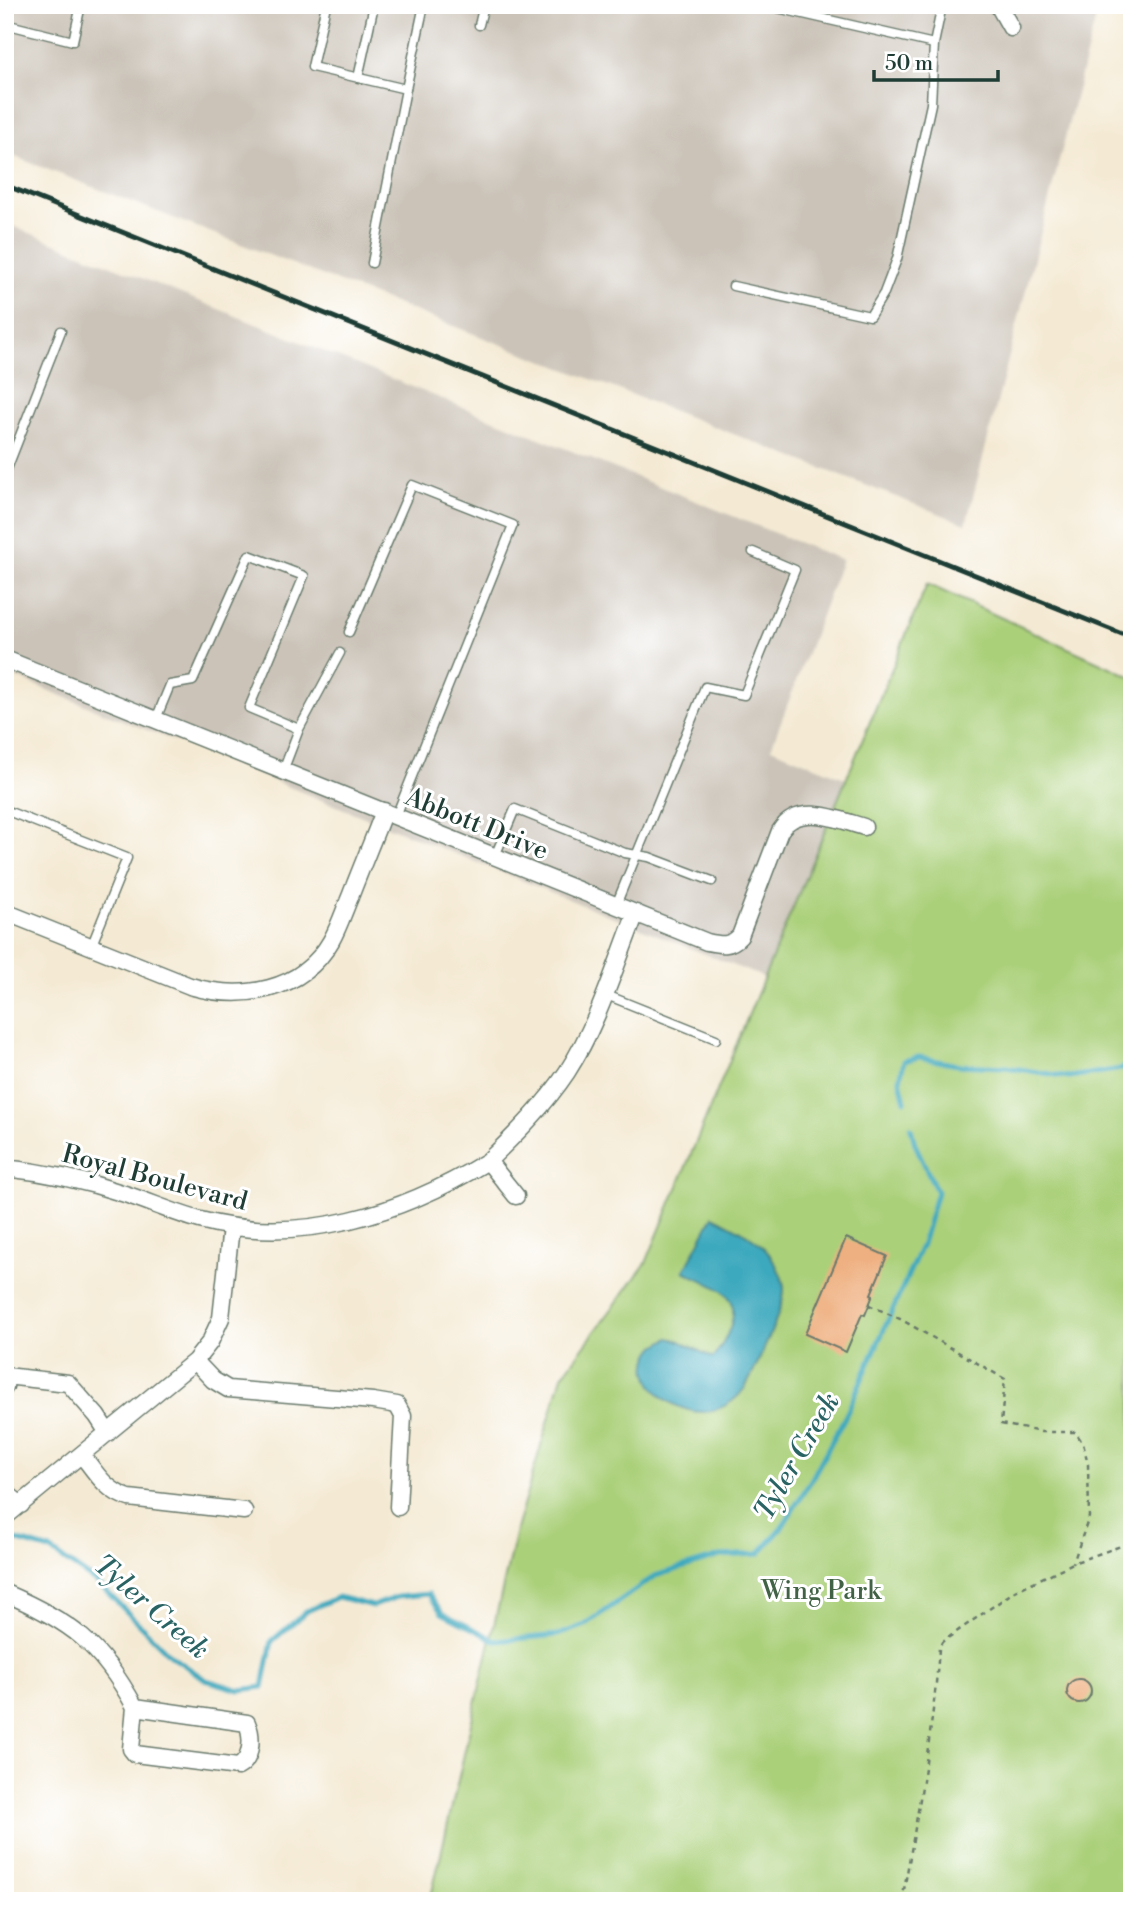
<svg xmlns="http://www.w3.org/2000/svg" width="1137" height="1906" viewBox="0 0 1137 1906" font-family="'Libre Bodoni',serif">
<rect width="100%" height="100%" fill="#fff"/>
<filter id="ink" filterUnits="userSpaceOnUse"><feTurbulence type="fractalNoise" baseFrequency=".0143" numOctaves="2"/><feDisplacementMap in="SourceGraphic" scale="14" xChannelSelector="R" yChannelSelector="G"/><feConvolveMatrix kernelMatrix="1 2 1 2 8 2 1 2 1" color-interpolation-filters="sRGB"/></filter>
<filter id="wash" filterUnits="userSpaceOnUse"><feTurbulence type="fractalNoise" baseFrequency=".00686" numOctaves="4" result="noise"/><feDisplacementMap in="SourceGraphic" scale="28" xChannelSelector="R" yChannelSelector="G"/><feGaussianBlur stdDeviation="1.57" result="paint"/><feColorMatrix in="noise" values="0 0 0 0 0 0 0 0 0 0 0 0 0 0 0 0 0 1.4 0 .05"/><feComposite in="paint" operator="in"/></filter>
<g filter="url(#wash)">
<rect width="100%" height="100%" fill="#f4ead4"/>
<path fill="#cbc3b8" d="M5 5H1099L966 524 5 153Z
M5 223 842 560 771 748 847 779 765 978 5 673Z"/>
<path fill="#abd07a" stroke="#658657" stroke-width="2" d="M927 584 1132 677V1901H430L517 1526 562 1376 646 1263Z"/>
<path fill="#3ea9be" stroke="#2e7379" stroke-width="2" d="M713 1216C739 1230 766 1240 778 1269 781 1274 784 1283 784 1289 785 1305 754 1374 744 1389 737 1399 727 1406 715 1410 682 1421 625 1382 655 1347 658 1344 665 1341 669 1338L678 1340 713 1358C724 1344 742 1313 728 1296 721 1287 695 1277 684 1271Z"/>
<g fill="none" stroke-linecap="round" stroke-linejoin="round">
<path stroke="#3ea9be" stroke-width="5" d="M905 1101 900 1080 904 1061 919 1057 957 1065 1006 1067 1069 1077 1122 1069 1132 1064
M5 1537 50 1550 99 1584 171 1656 206 1680 240 1690 263 1687 272 1641 307 1611 338 1597 373 1606 397 1597 429 1594 442 1613 497 1641 558 1635 585 1625 655 1576 720 1556 759 1554 781 1529 810 1482 846 1415 922 1244 937 1192 915 1144 911 1128"/>
</g>
<g id="blocks">
<path fill="#efb081" d="M846 1238 887 1256 871 1294 873 1295 865 1315 862 1314 846 1352 805 1334Z
M1067 1691a12 12 0 1 1 24 0a12 12 0 1 1-24 0Z"/>
</g>
</g>
<g filter="url(#ink)">
<use href="#blocks" fill-opacity="0" stroke="#6a7a6c" stroke-width="2"/>
<g fill="none" stroke-linecap="round" stroke-linejoin="round">
<g stroke="#6a7a6c" stroke-width="11">
<path id="service" d="M326 5 312 67 406 89 424 5
M764 5 934 44 942 5
M5 24 73 41 81 5
M479 25 484 5
M358 78 374 5
M372 263 406 89
M733 286 870 316 884 293 897 259 931 104 934 44
M5 474 61 331
M349 632 412 485 513 525 396 816
M156 719 170 685 193 681 249 555 304 576 249 708 299 729
M5 752 7 754
M283 771 299 729 340 653
M5 810 127 858 91 947
M495 856 515 809 625 853 649 857 712 881
M616 905 705 687 744 695 795 570 753 552
M604 994 716 1039"/>
</g>
<g stroke="#6a7a6c" stroke-width="19">
<path id="minor" d="M998 5 1011 28
M5 659 707 942C721 945 730 947 740 936L780 831C798 802 837 819 864 827
M5 912 190 986C242 1001 302 992 331 941 339 927 344 911 350 897 361 868 373 840 384 811
M488 1161C517 1133 545 1105 567 1072 598 1024 615 966 636 913
M5 1168C45 1172 86 1181 125 1194 150 1202 174 1213 200 1220 300 1247 403 1213 488 1161L516 1196
M195 1361 213 1380 228 1389 373 1401 397 1405 403 1416 398 1507
M5 1387 6 1376 68 1383 97 1416 108 1433
M82 1455C96 1473 106 1491 129 1498L244 1511
M5 1492 21 1505
M5 1517 195 1361 210 1342 221 1318 231 1227
M5 1593C70 1621 101 1644 135 1707
M135 1707 247 1723C253 1737 252 1760 238 1767L135 1754 131 1749Z"/>
</g>
<path stroke="#6a7a6c" stroke-width="2.5" stroke-dasharray="5 5" stroke-linecap="butt" d="M869 1305 902 1320 1005 1379 1001 1424 1041 1432H1075L1083 1443 1088 1464 1089 1517 1073 1563
M902 1901C917 1817 933 1733 939 1648L942 1642 1015 1591 1073 1563 1132 1542"/>
<use href="#service" stroke="#fff" stroke-width="8"/>
<use href="#minor" stroke="#fff" stroke-width="16"/>
<path stroke="#1f3d34" stroke-width="5" d="M5 185 1132 638"/>
</g>
</g>
<g text-anchor="middle" stroke-width="6" stroke-linejoin="round" paint-order="stroke">
<g font-size="26" fill="#1f3d34" stroke="#fff">
<text transform="translate(477 823) rotate(22)" y="9">Abbott Drive</text>
<text transform="translate(155 1177) rotate(15)" y="9">Royal Boulevard</text>
</g>
<g font-size="26" fill="#426246" stroke="#fff">
<text x="821" y="1599">Wing Park</text>
</g>
<g font-size="28" font-style="italic" fill="#2a6364" stroke="#fff">
<text transform="translate(796 1456) rotate(-60)" y="10">Tyler Creek</text>
<text transform="translate(152 1606) rotate(41)" y="10">Tyler Creek</text>
</g>
</g>
<rect width="1137" height="1906" fill="none" stroke="#fff" stroke-width="28"/>
<path d="M874 70v10h124v-10" fill="none" stroke="#1f3d34" stroke-width="3.5"/>
<text x="885" y="70" font-size="21" fill="#1f3d34" stroke="#ffffff" stroke-width="5" paint-order="stroke">50 m</text>
</svg>
